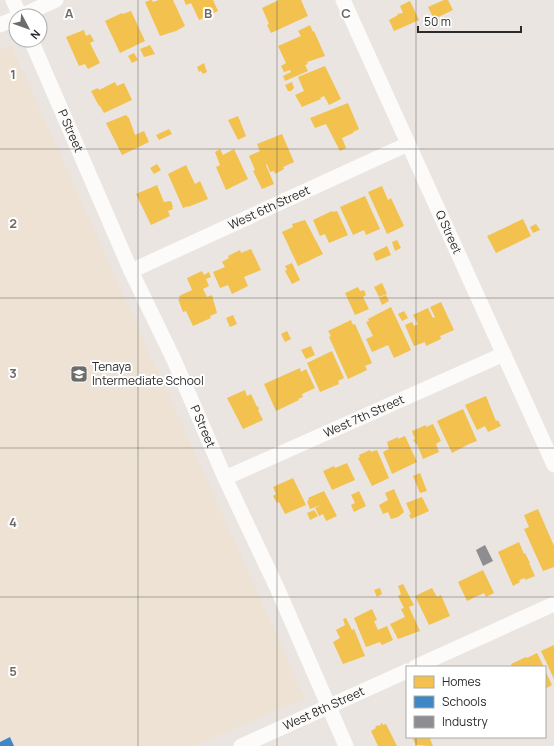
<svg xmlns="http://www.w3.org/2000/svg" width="554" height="746" viewBox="0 0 554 746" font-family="Manrope,sans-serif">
<rect width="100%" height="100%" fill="#eae5e0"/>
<path fill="#eee2d4" d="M11 45 305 698 195 746H0V50Z"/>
<path fill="#f2c14e" d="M150 0H152L153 2 159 0H173L185 26 176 31 160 36 145 2Z
M184 0H213L218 11 199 20 191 3 186 5Z
M279 0H301L308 16 271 33 267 25 269 24 262 8Z
M444 0H448L453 10 434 19 428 7Z
M410 1 419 20 394 31 389 20 398 15 397 14 403 13 400 6Z
M131 11 145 41 120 53 105 21 122 13 123 14Z
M310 25 313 32 314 31 325 56 307 62 308 64 305 65 308 71 285 81 283 76 291 72 290 70 284 72 281 66 286 63 278 46 301 36 298 31Z
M84 30 86 36 90 34 94 41 90 43 100 63 88 69 85 64 79 66 66 37Z
M150 45 155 54 144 57 140 49Z
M134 53 138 60 132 63 128 56Z
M204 63 207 72 203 74 201 71 199 72 197 67Z
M325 66 341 99 329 105 324 96 320 98 321 99 302 107 295 95 304 91 298 77Z
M115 82 117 86 124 83 132 100 104 113 100 106H99L91 91 98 88 99 90Z
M292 82 294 88 291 91H288L285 85Z
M348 103 359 129 353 132V133L342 138 346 148 340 151 326 124 315 128 310 118Z
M126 115 129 118 135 135 144 131 149 142 122 155 106 123Z
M238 116 246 136 238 140 228 120Z
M169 129 172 134 159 140 156 135Z
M282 134 294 162 283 167 284 169 275 174 274 171 270 172 267 164 266 165 274 184 262 189 253 171 255 170 249 156 260 151 257 144Z
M220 149 223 155 234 149 248 179 226 190 216 167 220 165 215 152Z
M157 164 161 170 154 174 150 168Z
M186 165 195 184 200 181 208 199 188 207V206L183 208 168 174Z
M157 185 164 202 171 201 173 207H172L173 209 168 211 170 216 151 225 136 194Z
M382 186 388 200 391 198 404 226 387 234 368 192Z
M365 196 380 229 366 235 364 230 353 235 340 207Z
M332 211 333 212 337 211 348 235 329 243 325 234 320 236 313 220Z
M523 219 531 236 496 253 487 236Z
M305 220 323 254 298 266 282 232 293 227 292 224Z
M536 224 540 230 533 233 530 227Z
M397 240 401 248 395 251 392 242Z
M387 246 391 255 376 261 373 253Z
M251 249 261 270 244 277 248 286 232 294 228 285 220 288 213 272 225 267 222 262 229 258 228 256 240 250 241 253Z
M292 263 300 280 292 284 285 271 287 270 285 266Z
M202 271 204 275 209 272 211 277 206 279 209 286 203 289 207 297 212 295 217 313 210 316 211 318 193 326 186 311 183 312 178 299H180L179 296 192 290 187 278Z
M382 283 387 294 379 297 374 287Z
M358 287 360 291 364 290 366 295 363 297 369 309 355 315 345 293Z
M386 295 389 301 382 305 379 298Z
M441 302 454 330 440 336 441 339 426 346 425 342 414 346 405 325 412 322 414 326 418 324 413 315 428 308 433 318 435 317 430 307Z
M391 307 411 350 394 358 388 345 372 352 366 339 373 336 366 322 369 321 368 319Z
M404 311 408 318 402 321 398 314Z
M233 315 237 324 230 327 226 318Z
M351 320 353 325 355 324 372 363 365 366 367 370 348 379 329 337 331 336 328 331Z
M287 331 291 339 285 342 281 334Z
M311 346 315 355 306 359 301 350Z
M332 351 344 378 338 381 339 384 320 392 307 363Z
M300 368 301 372 306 369 315 388 302 394 303 397 298 399 299 400 276 411 264 384Z
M245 390 247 396 251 394 257 407 258 406 259 409 258 410 263 420 243 429 227 398Z
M486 396 496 421 498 420 501 426 488 432 485 426 477 430 465 405Z
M463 409 477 441 469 444 452 453 437 421Z
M433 424 441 441 436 444 439 452 423 459 417 444H416L413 440 415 439 412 431 426 425V427Z
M405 436 417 462 392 474 383 452 389 449 387 442 398 437V439Z
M370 450 371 452 377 450 389 478 372 486 358 458 360 457 359 455Z
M347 463 355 480 332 490 323 471 334 466 335 468Z
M420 473 427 491 420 493 413 476Z
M293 478 306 505 285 514 279 502 277 503 273 496 276 494 273 487Z
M394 489 404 512 398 517 391 519 388 512 383 514 379 505 388 500 385 493Z
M324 491 337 516 326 521 323 514 319 516 315 508 321 505 310 509 307 501 309 500 308 498Z
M359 491 366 506 354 512 351 505 355 503 351 495Z
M422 497 429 511 411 519 409 515 411 514 406 503Z
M538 509 554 546V567L543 571 524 529 529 527 524 515Z
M314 510 318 516 310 520 307 513Z
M519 542 524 554 525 553 530 563H529L535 576 525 580V578L519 580 520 582 513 586 498 552Z
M483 570 494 593 486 597 484 593 467 601 458 582Z
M403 584 414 605 409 607 420 631 398 639 390 624 405 617 401 609 404 608 398 596 401 594 398 586Z
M380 588 382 594 377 597 374 590Z
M432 588 437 597 441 595 450 616 429 625 415 596Z
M372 609 377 620 374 621 378 630 387 626 393 640 382 645 380 642 366 647 354 618Z
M346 618 352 630 354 629 365 656 343 664 333 642 340 638 336 630 345 625 343 619Z
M554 645V679L541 651Z
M537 653 544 667H512L511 664 526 657 527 658Z
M545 670 552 685 545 689Z
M382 723 383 725 386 724 397 746H378L371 731 376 728 375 727 378 725 379 726 381 725 380 724Z
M412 737H434L430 739 433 746 416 745Z"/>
<path fill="#3f88c5" d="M10 737 14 746H0V742Z"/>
<path fill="#8d8d92" d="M485 545 493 561 483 566 476 550Z"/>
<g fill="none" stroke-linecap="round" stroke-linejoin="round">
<g stroke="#fcfbfa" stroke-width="15">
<path d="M13 0 20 16"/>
<path id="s1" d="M343 0 554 465"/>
<path d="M21 16 56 0"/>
<path d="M0 25 16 18"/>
<path id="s2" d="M31 40 131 271 174 360 225 478 278 590 346 746"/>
<path id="s3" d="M131 271 408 144"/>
<path id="s4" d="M225 478 504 354"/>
<path d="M415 667 554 604"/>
<path id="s5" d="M241 746 407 671"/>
</g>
</g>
<path fill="none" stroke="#6e6c6a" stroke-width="1" stroke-opacity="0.55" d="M138 0V746M277 0V746M416 0V667M0 149H554M0 298H554M0 448H554M0 597H554M416 737V746"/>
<defs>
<g id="school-square" transform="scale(0.9)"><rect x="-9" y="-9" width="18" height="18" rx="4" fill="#6e6c6a" stroke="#fff"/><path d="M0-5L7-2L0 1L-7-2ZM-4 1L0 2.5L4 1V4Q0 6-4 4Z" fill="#fff"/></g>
</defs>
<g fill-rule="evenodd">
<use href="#school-square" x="79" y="374"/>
</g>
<g text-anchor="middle" stroke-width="4" stroke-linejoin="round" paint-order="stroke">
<g font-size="12" fill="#2b2b2b" stroke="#fff">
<text dy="4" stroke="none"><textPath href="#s2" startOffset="99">P Street</textPath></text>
<text dy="4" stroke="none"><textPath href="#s3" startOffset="152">West 6th Street</textPath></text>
<text dy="4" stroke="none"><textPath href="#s1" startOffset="255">Q Street</textPath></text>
<text dy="4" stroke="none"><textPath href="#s4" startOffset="152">West 7th Street</textPath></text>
<text dy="4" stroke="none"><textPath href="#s2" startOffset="423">P Street</textPath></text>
<text dy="4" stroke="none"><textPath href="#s5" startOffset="91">West 8th Street</textPath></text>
</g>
<g font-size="12" fill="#2b2b2b" stroke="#fff" text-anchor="start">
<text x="92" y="371">Tenaya<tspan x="92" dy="14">Intermediate School</tspan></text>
</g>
</g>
<g font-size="13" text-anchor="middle" font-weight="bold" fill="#6e6c6a" stroke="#fff" stroke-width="4" stroke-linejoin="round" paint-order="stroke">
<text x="69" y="18">A</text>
<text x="208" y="18">B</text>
<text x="346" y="18">C</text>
<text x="13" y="79">1</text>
<text x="13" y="228">2</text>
<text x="13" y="378">3</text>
<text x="13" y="527">4</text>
<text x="13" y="676">5</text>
</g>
<rect x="406" y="666" width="140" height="72" fill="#ffffff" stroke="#aaaaaa"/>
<rect x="414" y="676" width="20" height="12" fill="#f2c14e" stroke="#aaaaaa"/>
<text x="442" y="686" font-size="12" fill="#2b2b2b">Homes</text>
<rect x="414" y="696" width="20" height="12" fill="#3f88c5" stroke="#aaaaaa"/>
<text x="442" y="706" font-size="12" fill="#2b2b2b">Schools</text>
<rect x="414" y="716" width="20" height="12" fill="#8d8d92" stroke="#aaaaaa"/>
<text x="442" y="726" font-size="12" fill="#2b2b2b">Industry</text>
<g transform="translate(28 28) rotate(131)"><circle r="19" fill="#ffffff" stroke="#aaaaaa"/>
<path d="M0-3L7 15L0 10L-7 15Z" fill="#6e6c6a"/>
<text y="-6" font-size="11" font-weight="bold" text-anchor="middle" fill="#2b2b2b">N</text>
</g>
<path d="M418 26v6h103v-6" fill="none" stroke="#2b2b2b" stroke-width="2"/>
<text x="424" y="26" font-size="12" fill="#2b2b2b" stroke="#ffffff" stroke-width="3" paint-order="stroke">50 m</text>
</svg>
